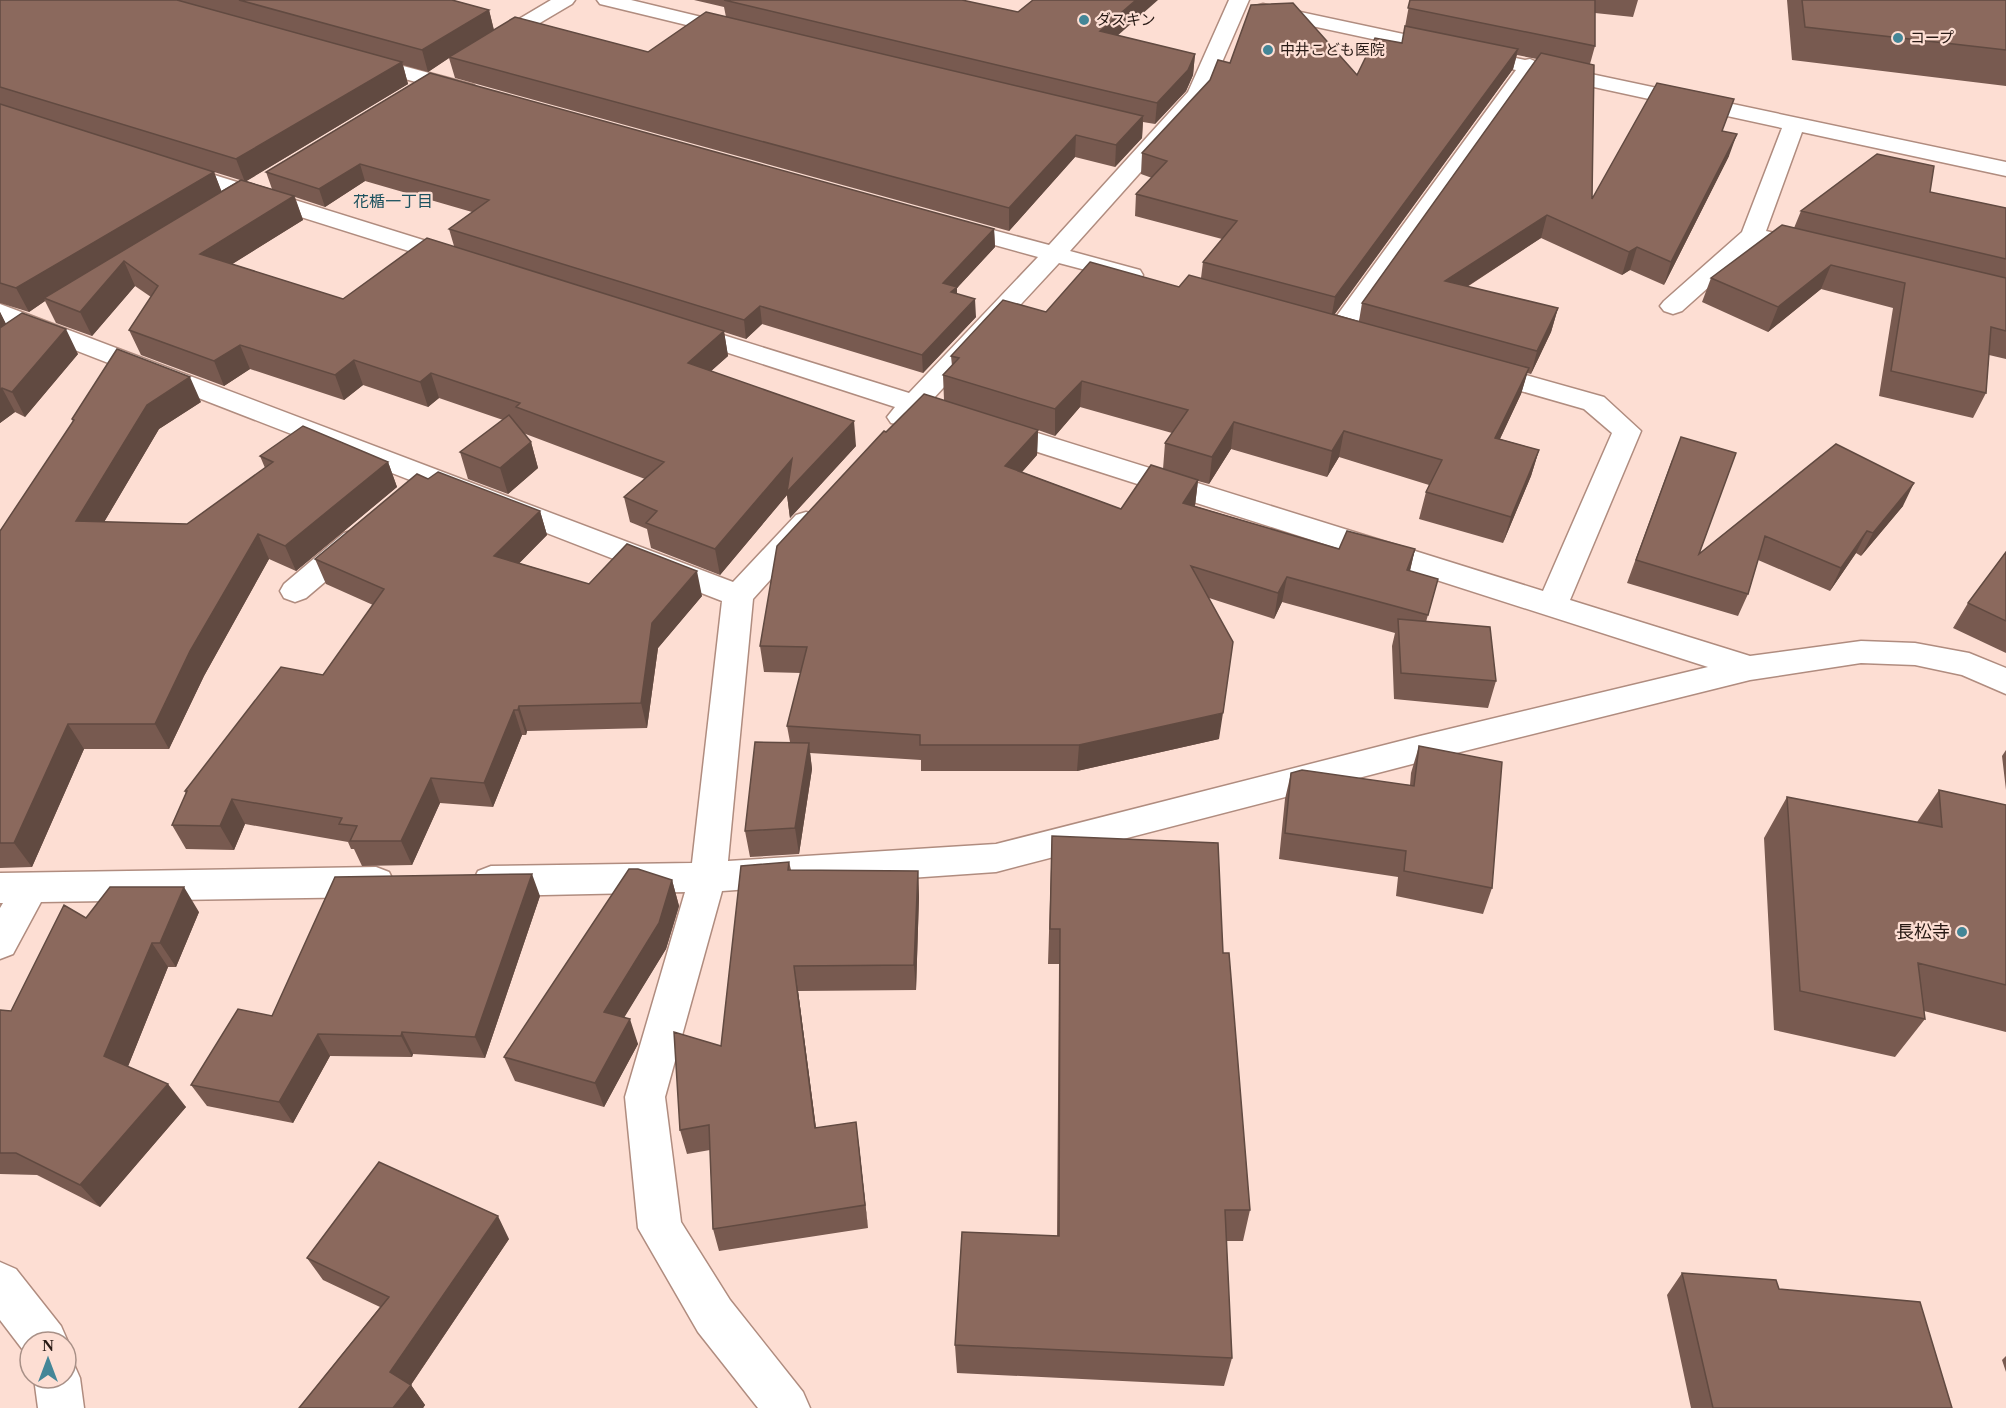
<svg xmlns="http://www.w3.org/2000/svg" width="2006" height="1408" viewBox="0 0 2006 1408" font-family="'Times New Roman','Noto Sans JP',serif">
<rect width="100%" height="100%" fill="#fdded3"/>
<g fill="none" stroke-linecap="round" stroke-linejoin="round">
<g stroke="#b08c7f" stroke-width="3">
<path id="minor" d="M551 0H575L572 4 499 47H485L482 43 485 39Z
M597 0H631L743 27 746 31 743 35 736 37 600 4Z
M1229 0H1249L1206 99 1070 251 1140 270 1143 275 1140 280 1131 282 1059 263 932 400 1543 591 1612 433 1584 409 1472 377 1468 371 1472 365 1481 363 1490 365 1604 397 1641 431 1570 600 1750 656 1861 641 1915 643 1969 653 2006 668V694L1962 675 1915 665 1861 663 1750 680 1420 762 996 872 722 891 665 1097 681 1222 730 1300 803 1392 810 1408H758L698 1332 638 1228 625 1097 685 892 491 896 478 891 473 881 478 871 491 866 692 863 722 601 0 321V304L733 582 796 515 806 512 816 515 821 522 816 529 753 599 728 861 996 844 1420 736 1708 667 919 414C910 424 904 426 891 423L887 417 895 407 673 335 669 330 673 325 682 322 691 325 909 393 1038 257 944 231 940 226 944 221 952 219 1049 245 1188 92Z
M1263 4 1525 60 1530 59 1539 63 2006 162V176L1802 132 1766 231 1816 243 1819 248 1816 253 1807 255 1758 243 1682 311 1673 314 1664 311 1660 306 1664 301 1742 232 1782 128 1534 74 1347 337 1338 340 1329 337 1325 332 1516 70 1256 14 1253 10 1256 6Z
M362 55 474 85 477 90 474 95 466 96 355 65 352 61 355 57Z
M176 163 468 254 471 259 468 264 459 266 450 264 168 175 165 170 168 165Z
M355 530 366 533 370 540 366 547 306 598 295 602 284 598 280 591 284 584 344 533Z
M376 867 389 872 394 882 389 892 376 897 41 902 13 954 0 959V908L3 903H0V873Z
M0 1262 16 1269 61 1326 68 1342 66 1346V1342H30L29 1358 0 1320Z
M66 1359 73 1362 80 1378 84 1408H38L34 1378H66Z"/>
</g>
<use href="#minor" fill="#fff" fill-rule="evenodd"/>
</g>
<path fill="#785a50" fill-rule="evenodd" d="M0 0H452L489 10 494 30 648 52 726 17 724 7 694 0H962L1195 54 1193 75 1186 91 1155 124 1143 122 1142 138 1115 167 1075 157 1009 231 455 78 449 58 428 72 403 65 408 84 246 181 272 189 266 172 430 73 994 229 995 247 957 288V294L976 317 923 373 762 324 746 339 724 332 728 356 711 371 856 446 790 518 787 495 720 575 651 548 647 529 630 522 624 497 645 479 523 433 531 442 538 468 508 494 468 479 460 452 503 420 439 398 428 407 363 385 344 400 250 369 224 386 141 355 129 330 151 297 135 286 92 336 56 323 45 301 29 312 0 303ZM214 172 240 180 221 191ZM365 181 472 212 449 229 454 246 343 299 232 264 303 220 295 197 325 207Z
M1410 0H1638L1633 17 1595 13V46L1590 64 1592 199 1723 131 1729 156 1664 285 1630 270 1622 275 1541 238 1467 287 1558 308 1551 332 1531 374 1527 373 1521 394 1500 439 1539 450 1531 476 1503 543 1419 519 1426 492 1429 485 1339 457 1327 477 1231 449 1209 484 1198 481 1195 506 1339 549H1415L1410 571 1438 579 1426 622 1496 681 1488 708 1394 699 1392 646 1395 633 1282 602 1274 619 1209 598 1219 739 1077 771H921V760L810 753 812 769 799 854 750 857 745 831 790 742 787 726 801 673 764 672 760 646 886 432 944 400 943 375 952 366 951 356 1046 312 1179 287 1201 278 1203 262 1222 239 1135 216 1136 194 1152 178 1141 174 1142 153 1230 63 1357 75 1402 43ZM1517 55 1537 59 1362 303 1359 321 1335 314 1513 69ZM1080 407 1172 433 1165 443 1163 469 1121 509 1022 472 1037 455 1038 430 1055 436Z
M1787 0H2006V86L1792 60Z
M1930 192 2006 208V359L1989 355 1986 393 1973 418 1879 396 1893 308 1821 289 1768 332 1702 302 1711 278 1794 228 1801 211Z
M0 312 6 324 78 354 25 417 15 412 0 423Z
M201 402 159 429 104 522 187 524 265 468 260 456 388 462 397 487 296 571 269 559 204 676 169 749H84L32 867 0 868V531L73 422 72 419Z
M1836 444 1903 506 1861 556 1856 553 1830 591 1758 560 1748 594 1738 616 1627 583 1672 460 1699 554Z
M428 479 540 511 547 535 519 563 589 584 702 596 658 648 647 728 527 731 526 735H522L493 807 440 803 412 865 362 866 354 849H351L348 842 245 824 234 850 186 849 172 825 186 794 185 791 323 675 373 605 326 584 315 559Z
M2006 552V653L1953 628 1968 603Z
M1419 746 1492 888 1483 914 1396 896 1398 877 1279 859 1285 799 1291 773 1410 785 1411 773Z
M2006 750V790L2002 756Z
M1939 790 2006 805V1032L1924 1011 1925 1019 1895 1057 1774 1030 1764 838 1787 797 1917 822Z
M1052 836 1223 953 1250 1210 1243 1241H1226L1232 1358 1224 1386 957 1373 955 1345 1057 1236 1059 964H1048Z
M789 862 791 870 918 871 919 897 916 990 798 991 816 1128 859 1146 868 1228 719 1251 713 1229 710 1150 687 1154 680 1130 721 1046Z
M672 880 679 906 666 949 624 1017 638 1044 604 1107 515 1081 504 1057Z
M540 896 485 1058 413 1054 412 1057 330 1056 293 1123 207 1106 191 1085 272 1016Z
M199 912 176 967H168L128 1066 186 1107 100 1207 37 1175 0 1174V1010L11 1011 86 918Z
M509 1239 411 1385 425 1405 423 1408H299L380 1307 323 1280 307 1258Z
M1682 1273 1779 1289 1952 1408H1691L1667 1295Z
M2006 1356V1372L2002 1360Z"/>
<path fill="#614a41" d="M1136 0H1158L1099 52 1100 31Z
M489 10 494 31 449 57V58L428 72 422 50Z
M1518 49 1513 69 1331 319 1335 297Z
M1195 54 1193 75 1186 91 1155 124 1157 103Z
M402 62 408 84 245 182 236 159Z
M1143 116 1142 138 1115 167 1116 145Z
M1737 134 1729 156 1664 285 1671 262Z
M1076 135 1075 157 1009 231V208Z
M360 164 365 181 325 207 319 189Z
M214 172 223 195 44 298 45 301 29 312 16 288Z
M294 196 303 220 210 278 200 254Z
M1547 215 1541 238 1440 304 1445 281Z
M994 229 995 247 957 288V305L943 283Z
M1637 247 1630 270 1622 275 1629 252Z
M124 261 135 286 92 336 80 312Z
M1831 265 1821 289 1768 332 1778 307Z
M975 299 976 317 923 373 922 355Z
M760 306 762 324 746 339 744 320Z
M1558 308 1551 332 1531 374 1537 351Z
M0 312 7 326 0 332Z
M66 329 78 354 25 417 12 392Z
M724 331 728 356 692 388 688 363Z
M240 345 250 369 224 386 214 361Z
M354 360 363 385 344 400 335 375Z
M1529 368 1521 394 1488 464 1495 438Z
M431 373 439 398 428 407 420 382Z
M190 377 201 402 159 429 90 546 76 521 147 405Z
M1082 381 1080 407 1055 436V409Z
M2 388 15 412 0 423V389Z
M854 421 856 446 790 518 787 495 720 575 715 549 792 459Z
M1234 422 1231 449 1209 484 1212 457Z
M1038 430 1037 455 1005 491V466Z
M1344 431 1339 457 1327 477 1332 451Z
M531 442 538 468 508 494 500 468Z
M1539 450 1531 476 1503 543 1511 517Z
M388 462 397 487 296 571 285 546Z
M1198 480 1195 505 1181 528 1183 503Z
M1914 483 1903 506 1861 556 1873 533Z
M540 511 547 535 502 581 494 556Z
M1867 531 1856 553 1830 591 1841 568Z
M258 534 269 559 204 676 169 749 155 724 190 651Z
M1415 549 1409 574 1407 570Z
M697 571 702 596 658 648 647 728 641 703 652 623Z
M1287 577 1282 602 1274 619 1278 593Z
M519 706 527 731 526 735 518 710Z
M514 710 522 735 493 807 484 783Z
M1223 713 1219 739 1077 771 1079 745Z
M68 724 84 749 32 867 14 843Z
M809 743 812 769 799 854 795 828Z
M431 778 440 803 412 865 401 841Z
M232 799 245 824 234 850 220 826Z
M918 871 919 897 916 990 914 965Z
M532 874 540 896 485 1058 475 1037Z
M672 880 679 906 666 949 613 1036 604 1012Z
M184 887 199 912 176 967 160 943Z
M152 943 168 967 123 1079 104 1056Z
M794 966 798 991 819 1151 815 1128Z
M630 1019 638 1044 604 1107 595 1083Z
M402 1032 413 1054 412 1057 401 1036Z
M318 1034 330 1056 293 1123 279 1102Z
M168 1084 186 1107 100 1207 80 1185Z
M856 1122 859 1146 868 1228 865 1205Z
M498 1216 509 1239 408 1389 411 1385 425 1405 423 1408H393L390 1372Z"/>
<path fill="#8b695d" stroke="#614a41" stroke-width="1.5" d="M0 0H177L402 62 236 159 0 87Z
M239 0H452L489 10 422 50Z
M724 0H962L1018 12 1033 0H1136L1100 31 1195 54 1188 70 1157 103Z
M1410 0H1595V46L1408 8Z
M1802 0H2006V50L1805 27Z
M1293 3 1357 75 1375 38 1402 43 1405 26 1518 49 1335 297 1203 262 1237 221 1136 194 1167 161 1142 153 1210 80 1218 60 1230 63 1251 5Z
M706 12 1143 116 1116 145 1076 135 1009 208 449 57 515 17 648 52Z
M1541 53 1594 65 1592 199 1657 83 1734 99 1722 131 1737 134 1671 262 1637 247 1629 252 1547 215 1445 281 1558 308 1537 351 1362 303Z
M430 73 994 229 943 283 957 287 951 292 975 299 922 355 760 306 744 320 449 229 489 200 360 164 319 189 266 172Z
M0 104 214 172 16 288 0 283Z
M1877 154 1934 166 1930 192 2006 208V259L1801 211Z
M241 180 294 196 200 254 343 299 427 238 724 331 688 363 854 421 787 492 792 459 715 549 646 523 657 511 624 497 664 462 516 407 520 403 431 373 420 382 354 360 335 375 240 345 214 361 129 330 158 286 124 261 80 312 44 298Z
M1782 225 2006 278V331L1991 327 1986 393 1891 371 1905 283 1831 265 1778 307 1711 278Z
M1090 262 1179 287 1189 275 1529 368 1495 438 1539 450 1511 517 1426 492 1442 460 1344 431 1332 451 1234 422 1212 457 1165 443 1188 410 1082 381 1055 409 943 375 959 358 951 356 1003 300 1046 312Z
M22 313 66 329 12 392 2 388 0 389V328Z
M117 349 190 377 147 405 76 521 187 524 273 462 260 456 303 426 388 462 285 546 258 534 190 651 155 724H68L14 843H0V531L74 420 72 419Z
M924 394 1038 430 1005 466 1121 509 1151 465 1198 480 1183 503 1339 549 1347 531 1415 549 1407 570 1438 579 1428 615 1287 577 1278 593 1191 566 1233 642 1223 713 1079 745H920V735L787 726 807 647 760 646 777 546 884 431 886 432Z
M509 415 531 442 500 468 460 452Z
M1681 437 1736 453 1699 554 1836 444 1914 483 1873 533 1867 531 1841 568 1765 536 1748 594 1636 560Z
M438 472 540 511 494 556 589 584 627 544 697 571 652 623 641 703 519 706 518 710H514L484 783 431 778 401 841H350L357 826 339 824 342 818 232 799 220 826 172 825 187 791H185L281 667 323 675 384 589 315 559 417 474 428 479Z
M2006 552V621L1968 603Z
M1398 619 1490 627 1496 681 1401 673Z
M755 742 809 743 795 828 745 831Z
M1419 746 1502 762 1492 888 1404 871 1406 851 1285 833 1291 773 1302 770 1414 786Z
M1939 790 2006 805V985L1918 963 1925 1019 1800 991 1787 797 1942 827Z
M1052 836 1218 843 1223 953H1229L1250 1210H1225L1232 1358 955 1345 962 1232 1059 1236 1060 929H1050Z
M789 862 788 870 918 871 914 965 794 966 815 1128 856 1122 865 1205 713 1229 709 1125 680 1130 674 1032 721 1046 741 866Z
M629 869H638L672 880 659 923 604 1012 630 1019 595 1083 504 1057Z
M532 874 475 1037 402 1032 401 1036 318 1034 279 1102 191 1085 238 1009 272 1016 335 877Z
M110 887H184L160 943H152L104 1056 168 1084 80 1185 16 1153H0V1010L11 1011 64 905 86 918Z
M379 1162 498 1216 390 1372 411 1385 393 1408H299L389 1297 307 1258Z
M1682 1273 1776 1280 1779 1289 1920 1302 1952 1408H1713Z"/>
<g fill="#448697" stroke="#fdded3" stroke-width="2">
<circle cx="1084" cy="20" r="6"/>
<circle cx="1898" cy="38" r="6"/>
<circle cx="1268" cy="50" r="6"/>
<circle cx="1962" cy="932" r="6"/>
</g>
<g text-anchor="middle" stroke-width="4.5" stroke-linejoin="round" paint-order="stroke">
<g font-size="15" fill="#281a15" stroke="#fdded3" text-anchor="start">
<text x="1096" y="25">ダスキン</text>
<text x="1910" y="43">コープ</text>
<text x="1280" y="55">中井こども医院</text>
</g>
<g font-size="16" fill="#1c525f" stroke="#fdded3">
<text x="393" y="207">花楯一丁目</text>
</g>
<g font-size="18" fill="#281a15" stroke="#fdded3" text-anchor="end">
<text x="1950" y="938">長松寺</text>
</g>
</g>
<g transform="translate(48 1360)"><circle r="28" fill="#fdded3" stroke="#a89087" stroke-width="1.5"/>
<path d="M0-4.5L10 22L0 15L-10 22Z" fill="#448697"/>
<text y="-9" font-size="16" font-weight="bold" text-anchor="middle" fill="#281a15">N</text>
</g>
</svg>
